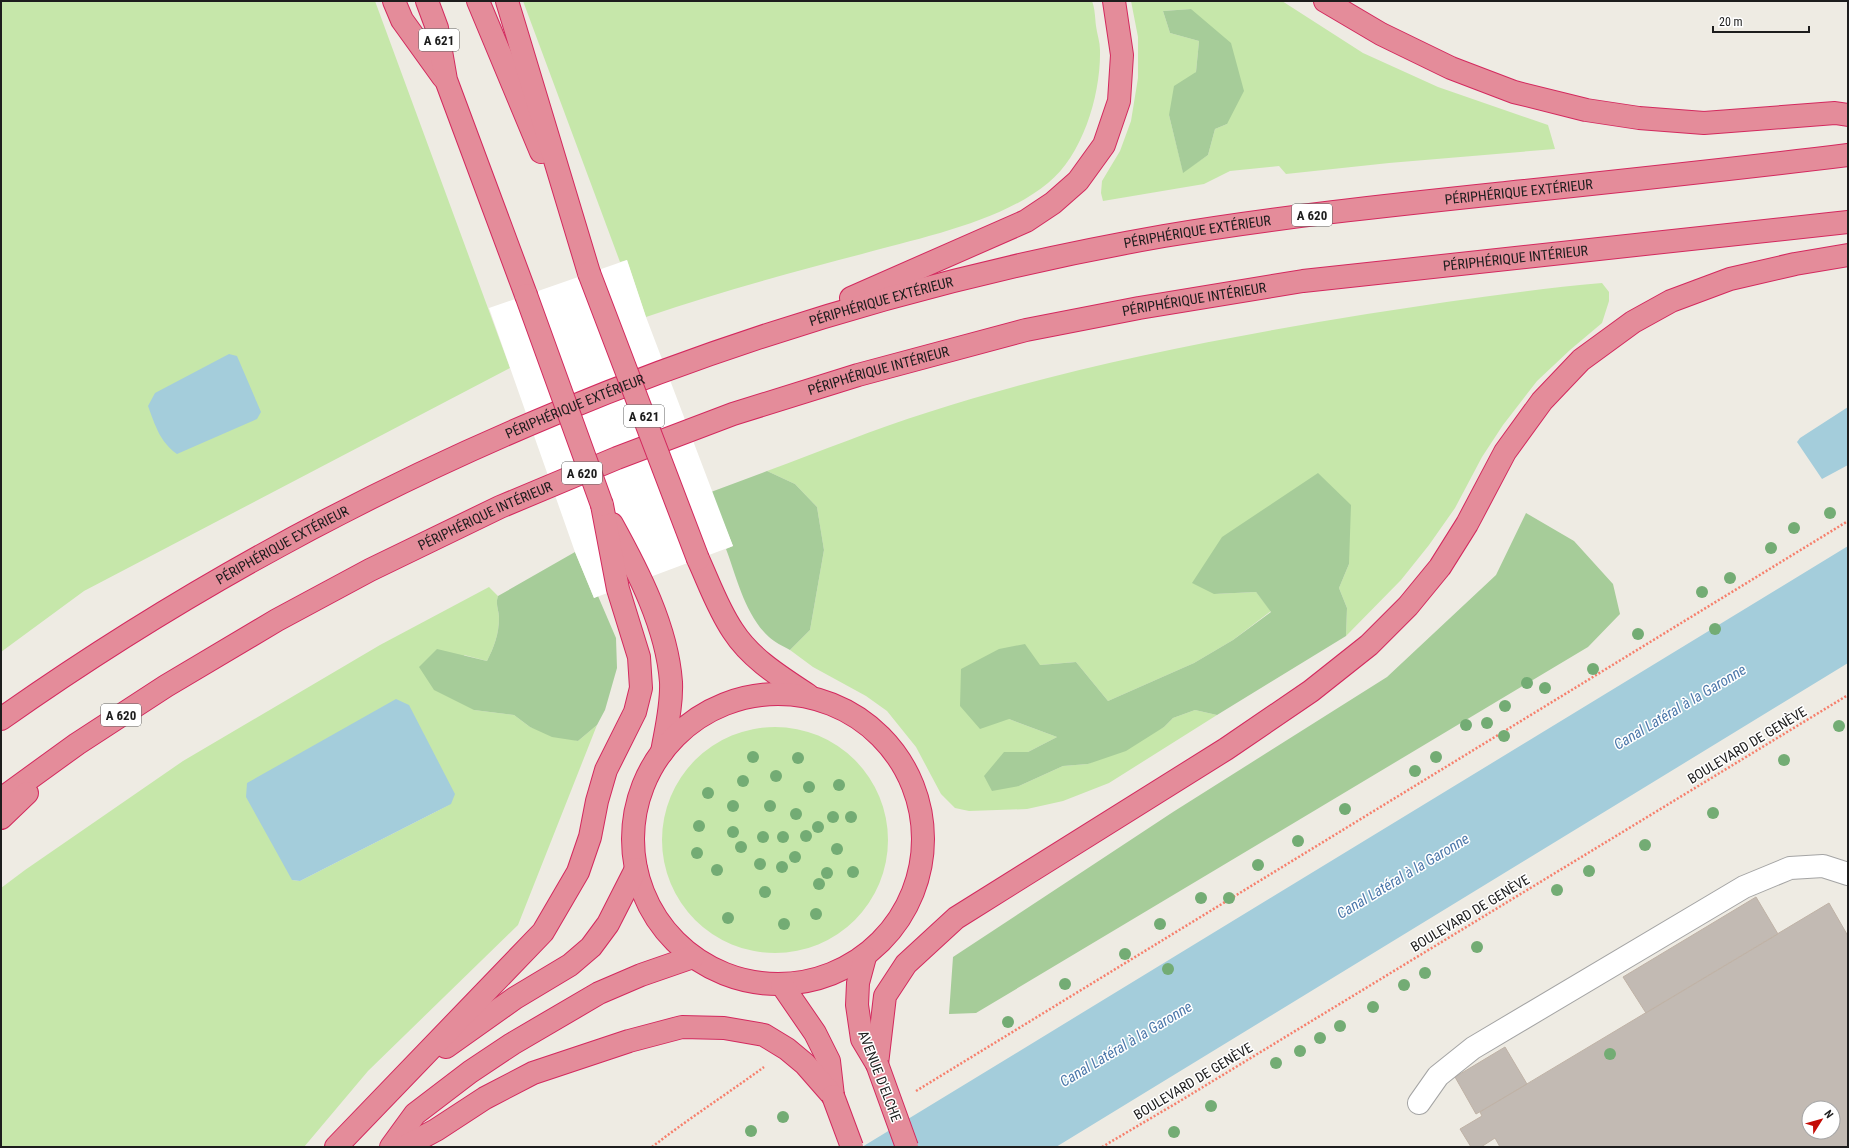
<svg xmlns="http://www.w3.org/2000/svg" width="1849" height="1148" viewBox="0 0 1849 1148" font-family="'Roboto Condensed',sans-serif">
<rect width="100%" height="100%" fill="#eeebe3"/>
<path fill="#c6e7aa" fill-rule="evenodd" d="M1 1H375L510 368 84 591 1 652Z
M523 1H1092C1095 9 1095 17 1096 26 1097 34 1100 42 1100 50 1101 94 1083 155 1048 183 1001 222 920 238 862 254 789 273 717 293 646 317L627 260 620 262Z
M1131 1H1282L1363 53 1438 87 1548 125 1555 149 1389 163 1286 174 1279 166 1230 171 1204 184 1103 201 1101 193 1102 181 1120 151 1131 121 1138 78V37ZM1191 9 1227 124 1215 129 1208 155 1183 172 1169 115 1196 72 1199 41 1170 33 1163 11Z
M1602 283 1609 292V301L1602 323 1570 350 1537 381 1503 425 1482 457 1455 508 1429 545 1401 580 1346 636 1347 608 1339 588 1349 564 1214 594 1256 592 1271 611 1233 640 1194 663 1108 701 1076 662 1040 665 1009 719 1057 737 1028 752H1004L1019 786 1063 766 1088 764 1164 727 1173 718 1195 710 1217 715 1109 783 1063 801 1027 809 969 811 955 808 941 794 916 747 887 711 866 696 813 667 790 650 810 630 824 550 817 507 795 484 767 471C821 451 875 429 929 412 1072 366 1220 338 1367 314 1445 302 1523 290 1602 283Z
M489 587 498 596C495 605 499 610 499 618 499 634 494 647 487 661L464 655 474 710 514 715 530 727 578 741 597 725 518 925 368 1071 304 1147H1V888L25 870 183 761 380 645ZM451 804 300 881 292 880Z
M662 840a113 113 0 1 1 226 0a113 113 0 1 1-226 0Z"/>
<path fill="#a6cc99" d="M1191 9 1231 43 1244 91 1227 124 1215 129 1208 155 1183 173 1169 115 1174 86 1196 72 1199 41 1170 33 1163 11Z
M767 471 795 484 817 507 824 550 810 630 790 650C783 646 774 642 769 637 745 615 737 578 726 549L733 546 711 492Z
M1318 473 1351 505 1349 564 1339 588 1347 608 1346 636 1217 715 1195 710 1173 718 1164 727 1126 751 1088 764 1063 766 1019 786 992 791 984 776 1004 752H1028L1057 737 1009 719 980 729 960 706 961 669 999 649 1025 644 1040 665 1076 662 1108 701 1194 663 1233 640 1271 612 1256 592 1214 594 1192 583 1222 537Z
M1526 513 1574 541 1613 584 1620 614 1588 647 976 1013 949 1014 953 957 1173 812 1387 677 1496 575Z
M575 552 594 598 598 596 616 638 617 668 605 710 597 725 578 741 552 737 530 727 514 715 474 710 434 690 419 667 437 649 487 661C494 647 499 634 499 618 499 610 495 605 498 596Z"/>
<path fill="#a4cddb" d="M229 354 237 356 261 412 257 419 177 454C160 442 155 425 148 406L155 393Z
M1848 407V465L1822 479 1797 442 1800 438Z
M1848 546V663L1056 1147H862Z
M396 699 409 705 455 794 451 804 300 881 292 880 246 797 247 783Z"/>
<path fill="#fff" d="M627 260 646 317 733 546 594 598 575 552 489 308Z"/>
<path fill="#c2bab3" stroke="#bfb2a6" fill-rule="evenodd" d="M1756 897 1778 934 1646 1013 1623 977Z
M1829 903 1848 936V1147H1500L1495 1138 1481 1147H1471L1460 1129 1482 1116 1480 1112ZM1809 1108H1833V1132H1809Z
M1505 1047 1527 1084 1476 1114 1455 1077Z"/>
<g fill="none" stroke-linecap="round" stroke-linejoin="round">
<g stroke="#a4a4a4" stroke-width="24">
<path id="minor" d="M1419 1103 1438 1076 1473 1048 1744 887 1790 868 1823 866 1848 874"/>
</g>
<g stroke="#d3295e" stroke-width="24">
<g id="highway">
<path d="M394 1 402 20 443 77"/>
<path d="M427 1 437 28 446 80 526 295"/>
<path d="M478 1 541 152"/>
<path d="M507 1 589 273"/>
<path d="M1325 1 1381 34 1451 68 1514 92 1586 110 1639 118 1704 123 1835 113 1848 115"/>
<path d="M851 298 1026 221 1053 203 1078 181 1104 145 1119 101 1122 55 1114 1"/>
<path d="M612 524C638 571 667 627 671 682 672 706 666 729 662 752"/>
<path d="M698 559C709 583 718 609 733 631 751 659 781 677 808 695"/>
<circle cx="778" cy="839" r="145"/>
<path id="s1" d="M1 719C347 475 746 309 1164 236 1277 217 1392 205 1506 193 1620 181 1734 169 1848 155"/>
<path id="s2" d="M1 799 77 744 166 686 277 620 370 570 500 507 617 458 733 414 858 375 1026 330 1139 308 1303 281 1848 222"/>
<path d="M1 818 27 793"/>
<path d="M865 957 858 983 857 1005 862 1039 877 1064"/>
<path d="M782 985 815 1033 829 1061 833 1096"/>
<path d="M446 1047 515 998 570 965 591 947 608 924 636 869"/>
<path d="M877 1064 885 996 906 964 956 918 1226 749 1311 691 1369 645 1408 606 1440 567 1467 524 1505 452 1542 401 1581 360 1633 322 1671 301 1730 279 1795 264 1848 255"/>
<path d="M336 1147 543 932 578 872 590 837 597 801 606 770 635 712 641 688 639 657 618 589 602 505"/>
<path d="M391 1147 415 1114 470 1072 512 1044 599 993 641 975 693 957"/>
<path d="M404 1147 436 1130 485 1098 533 1073 629 1041 682 1027 724 1028 764 1035 787 1049 805 1064 833 1096"/>
</g>
</g>
<path stroke="#f67f6c" stroke-width="2.5" stroke-dasharray="2 2" stroke-linecap="butt" d="M916 1091 1848 521
M652 1147C688 1119 727 1094 764 1067
M1102 1147 1180 1101 1848 695"/>
<use href="#minor" stroke="#fff" stroke-width="22"/>
<use href="#highway" stroke="#e48c9a" stroke-width="22"/>
<g stroke="#d3295e" stroke-width="24" stroke-linecap="butt">
<path id="highway-bridge" d="M589 273 698 559
M526 295 602 505
M877 1064 907 1147
M833 1096 852 1147"/>
</g>
<use href="#highway-bridge" stroke="#e48c9a" stroke-width="22"/>
</g>
<g fill="#73ac74">
<circle cx="1830" cy="513" r="6"/>
<circle cx="1794" cy="528" r="6"/>
<circle cx="1771" cy="548" r="6"/>
<circle cx="1730" cy="578" r="6"/>
<circle cx="1702" cy="592" r="6"/>
<circle cx="1715" cy="629" r="6"/>
<circle cx="1638" cy="634" r="6"/>
<circle cx="1593" cy="669" r="6"/>
<circle cx="1527" cy="683" r="6"/>
<circle cx="1545" cy="688" r="6"/>
<circle cx="1505" cy="706" r="6"/>
<circle cx="1487" cy="723" r="6"/>
<circle cx="1466" cy="725" r="6"/>
<circle cx="1839" cy="726" r="6"/>
<circle cx="1504" cy="736" r="6"/>
<circle cx="753" cy="757" r="6"/>
<circle cx="1436" cy="757" r="6"/>
<circle cx="798" cy="758" r="6"/>
<circle cx="1784" cy="760" r="6"/>
<circle cx="1415" cy="771" r="6"/>
<circle cx="776" cy="776" r="6"/>
<circle cx="743" cy="781" r="6"/>
<circle cx="839" cy="785" r="6"/>
<circle cx="809" cy="787" r="6"/>
<circle cx="708" cy="793" r="6"/>
<circle cx="733" cy="806" r="6"/>
<circle cx="770" cy="806" r="6"/>
<circle cx="1345" cy="809" r="6"/>
<circle cx="1713" cy="813" r="6"/>
<circle cx="796" cy="814" r="6"/>
<circle cx="833" cy="817" r="6"/>
<circle cx="851" cy="817" r="6"/>
<circle cx="699" cy="826" r="6"/>
<circle cx="818" cy="827" r="6"/>
<circle cx="733" cy="832" r="6"/>
<circle cx="806" cy="836" r="6"/>
<circle cx="763" cy="837" r="6"/>
<circle cx="783" cy="837" r="6"/>
<circle cx="1298" cy="841" r="6"/>
<circle cx="1645" cy="845" r="6"/>
<circle cx="741" cy="847" r="6"/>
<circle cx="837" cy="849" r="6"/>
<circle cx="697" cy="853" r="6"/>
<circle cx="795" cy="857" r="6"/>
<circle cx="760" cy="864" r="6"/>
<circle cx="1258" cy="865" r="6"/>
<circle cx="782" cy="867" r="6"/>
<circle cx="717" cy="870" r="6"/>
<circle cx="1589" cy="871" r="6"/>
<circle cx="853" cy="872" r="6"/>
<circle cx="827" cy="873" r="6"/>
<circle cx="819" cy="884" r="6"/>
<circle cx="1557" cy="890" r="6"/>
<circle cx="765" cy="892" r="6"/>
<circle cx="1201" cy="898" r="6"/>
<circle cx="1229" cy="898" r="6"/>
<circle cx="816" cy="914" r="6"/>
<circle cx="728" cy="918" r="6"/>
<circle cx="784" cy="924" r="6"/>
<circle cx="1160" cy="924" r="6"/>
<circle cx="1477" cy="947" r="6"/>
<circle cx="1125" cy="954" r="6"/>
<circle cx="1168" cy="969" r="6"/>
<circle cx="1425" cy="973" r="6"/>
<circle cx="1065" cy="984" r="6"/>
<circle cx="1404" cy="985" r="6"/>
<circle cx="1373" cy="1007" r="6"/>
<circle cx="1008" cy="1022" r="6"/>
<circle cx="1340" cy="1026" r="6"/>
<circle cx="1320" cy="1038" r="6"/>
<circle cx="1300" cy="1051" r="6"/>
<circle cx="1610" cy="1054" r="6"/>
<circle cx="1276" cy="1063" r="6"/>
<circle cx="1211" cy="1106" r="6"/>
<circle cx="783" cy="1117" r="6"/>
<circle cx="751" cy="1131" r="6"/>
<circle cx="1174" cy="1132" r="6"/>
</g>
<g text-anchor="middle" stroke-width="3" stroke-linejoin="round" paint-order="stroke">
<g fill="#fff" stroke="#616161" stroke-width="1">
<rect x="419" y="29" width="40" height="22" rx="3"/>
<rect x="1292" y="204" width="40" height="22" rx="3"/>
<rect x="624" y="405" width="40" height="22" rx="3"/>
<rect x="562" y="462" width="40" height="22" rx="3"/>
<rect x="101" y="704" width="40" height="22" rx="3"/>
</g>
<g font-size="13" font-weight="bold" fill="#1d1d1d">
<text x="439" y="45">A 621</text>
<text x="1312" y="220">A 620</text>
<text x="644" y="421">A 621</text>
<text x="582" y="478">A 620</text>
<text x="121" y="720">A 620</text>
</g>
<g font-size="14" fill="#1d1d1d" stroke="#fff">
<text dy="5" stroke="none"><textPath href="#s1" startOffset="1627">PÉRIPHÉRIQUE EXTÉRIEUR</textPath></text>
<text dy="5" stroke="none"><textPath href="#s1" startOffset="1303">PÉRIPHÉRIQUE EXTÉRIEUR</textPath></text>
<text dy="5" stroke="none"><textPath href="#s2" startOffset="1630">PÉRIPHÉRIQUE INTÉRIEUR</textPath></text>
<text dy="5" stroke="none"><textPath href="#s2" startOffset="1306">PÉRIPHÉRIQUE INTÉRIEUR</textPath></text>
<text dy="5" stroke="none"><textPath href="#s1" startOffset="979">PÉRIPHÉRIQUE EXTÉRIEUR</textPath></text>
<text dy="5" stroke="none"><textPath href="#s2" startOffset="982">PÉRIPHÉRIQUE INTÉRIEUR</textPath></text>
<text dy="5" stroke="none"><textPath href="#s1" startOffset="655">PÉRIPHÉRIQUE EXTÉRIEUR</textPath></text>
<text dy="5" stroke="none"><textPath href="#s2" startOffset="562">PÉRIPHÉRIQUE INTÉRIEUR</textPath></text>
<text dy="5" stroke="none"><textPath href="#s1" startOffset="331">PÉRIPHÉRIQUE EXTÉRIEUR</textPath></text>
<text transform="translate(1747 745) rotate(-31)" y="5">BOULEVARD DE GENÈVE</text>
<text transform="translate(1470 913) rotate(-31)" y="5">BOULEVARD DE GENÈVE</text>
<text transform="translate(880 1076) rotate(69)" y="5">AVENUE D'ELCHE</text>
<text transform="translate(1193 1081) rotate(-31)" y="5">BOULEVARD DE GENÈVE</text>
</g>
<g font-size="15" font-style="italic" fill="#4c78aa" stroke="#fff">
<text transform="translate(1680 707) rotate(-31)" y="5">Canal Latéral à la Garonne</text>
<text transform="translate(1403 876) rotate(-31)" y="5">Canal Latéral à la Garonne</text>
<text transform="translate(1126 1044) rotate(-31)" y="5">Canal Latéral à la Garonne</text>
</g>
</g>
<rect width="1849" height="1148" fill="none" stroke="#1d1d1d" stroke-width="4"/>
<g transform="translate(1821 1120) rotate(53)"><circle r="19" fill="#ffffff" stroke="#a5a5a5"/>
<path d="M0-3L7 15L0 10L-7 15Z" fill="#c40c06"/>
<text y="-6" font-size="11" font-weight="bold" text-anchor="middle" fill="#1d1d1d">N</text>
</g>
<path d="M1713 26v6h96v-6" fill="none" stroke="#1d1d1d" stroke-width="2"/>
<text x="1719" y="26" font-size="12" fill="#1d1d1d" stroke="#ffffff" stroke-width="3" paint-order="stroke">20 m</text>
</svg>
